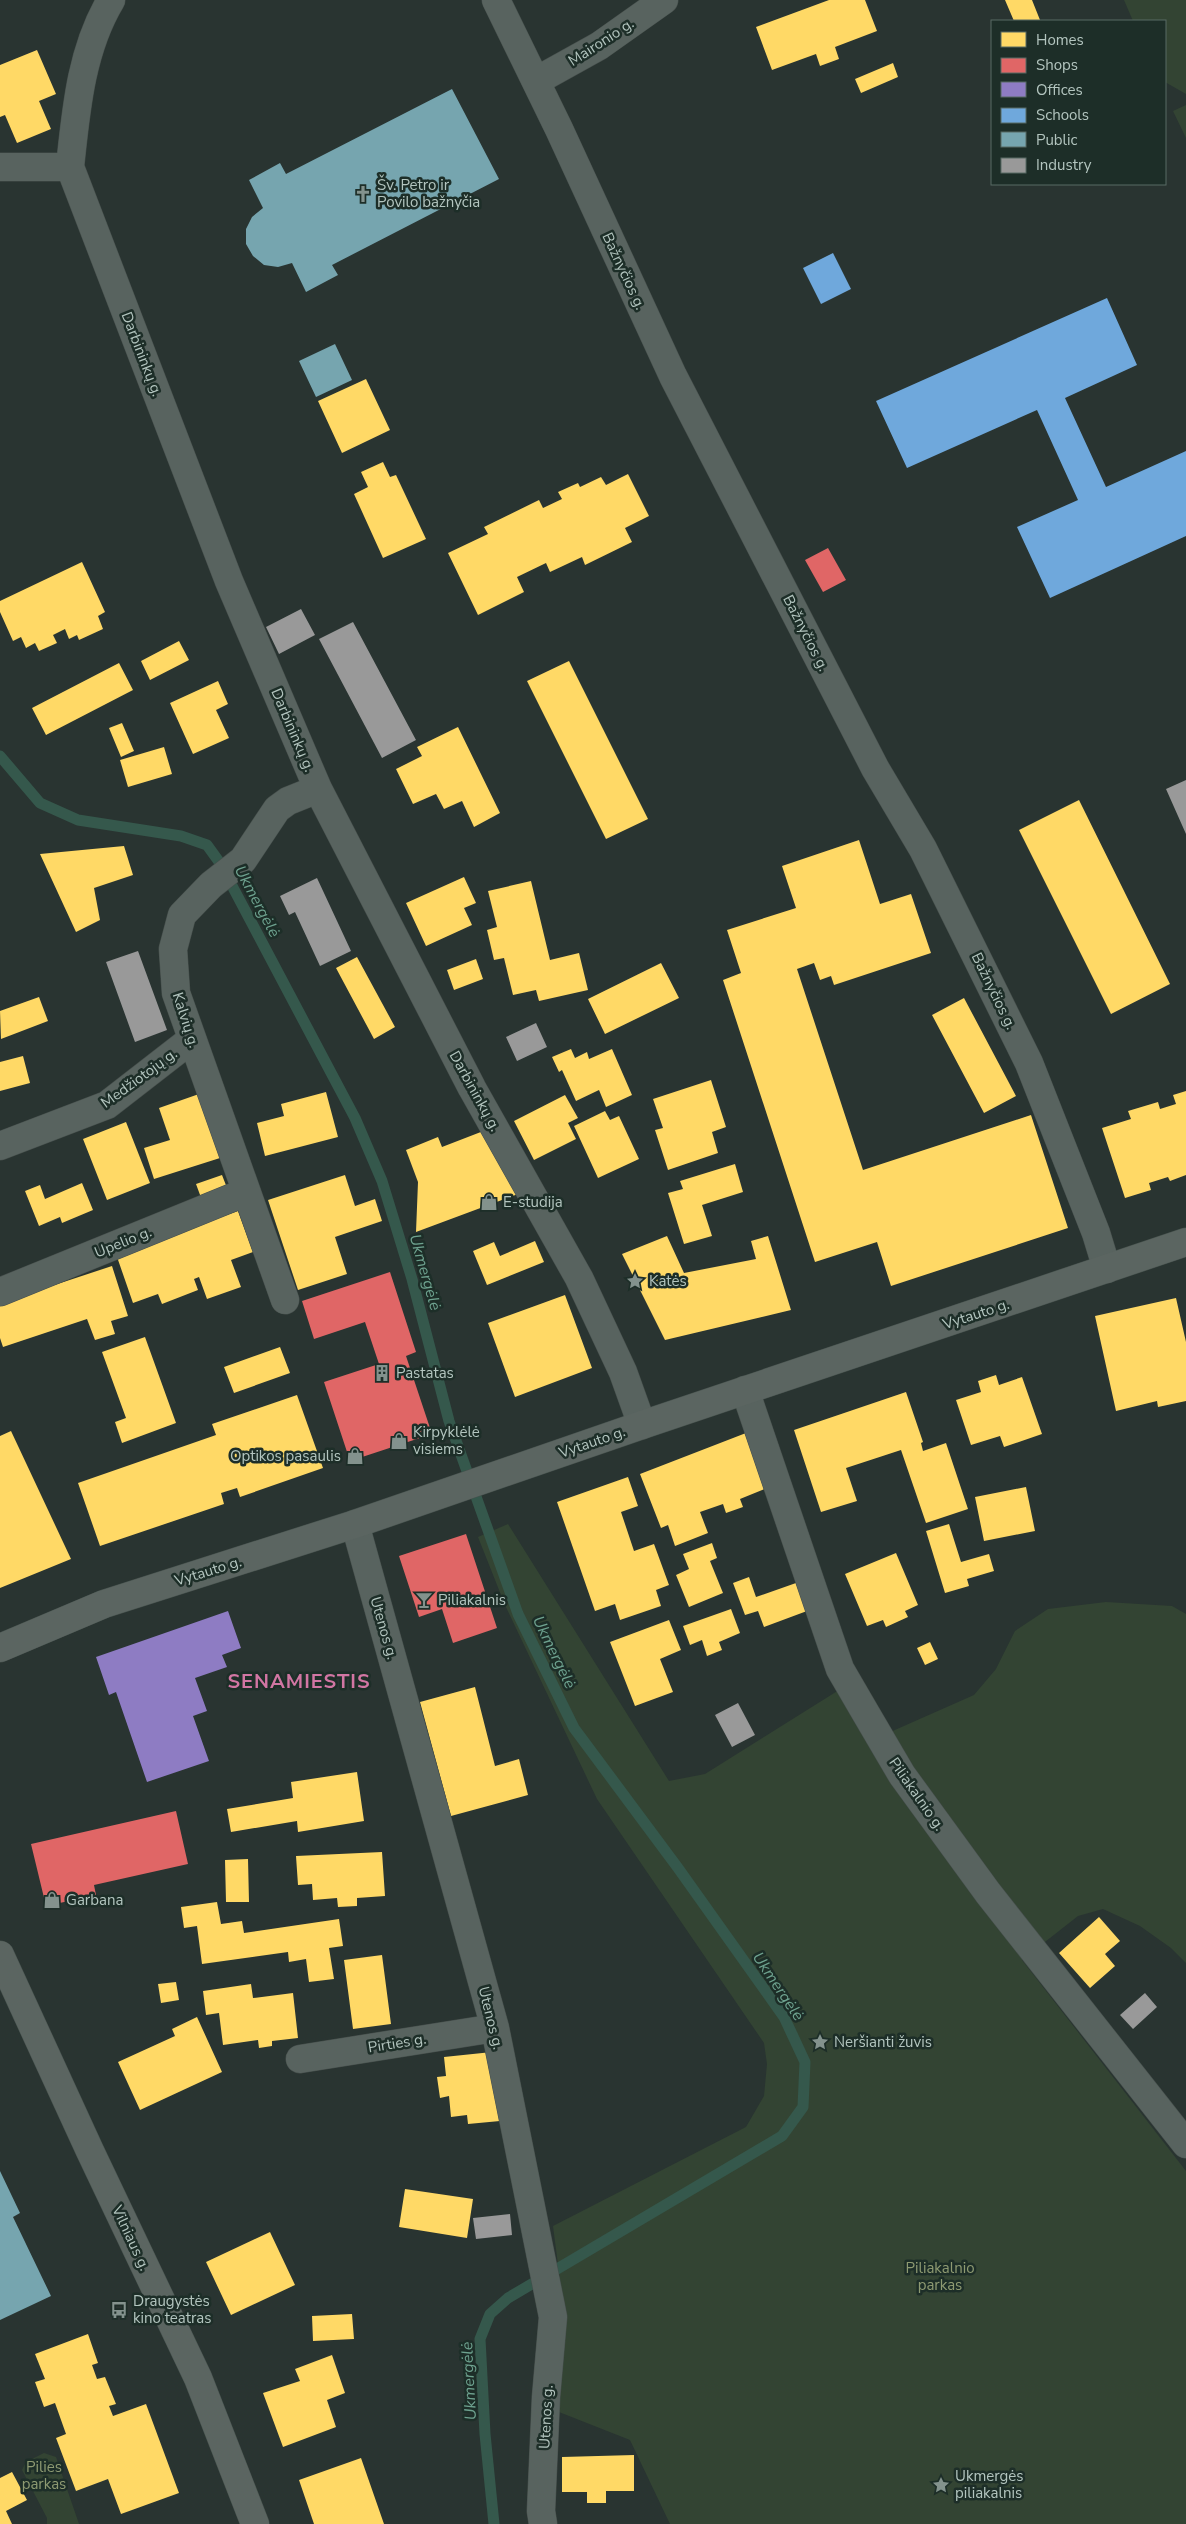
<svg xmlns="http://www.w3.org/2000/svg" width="1186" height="2524" viewBox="0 0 1186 2524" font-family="'Nunito Sans',sans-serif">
<rect width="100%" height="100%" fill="#293431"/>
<path fill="#343" d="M1124 0H1186V94L1165 82V21H1133Z
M1186 105V138L1173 111Z
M508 1524 669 1781 705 1774 839 1690 870 1741 974 1695 996 1669 1015 1631 1048 1609 1106 1602 1172 1606 1186 1614V1963L1171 1948 1140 1926 1103 1909 1078 1916 1022 1960 1186 2171V2524H670L630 2440 559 2412 564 2310 553 2226 746 2127 764 2096 767 2064 764 2043 597 1799 505 1605 478 1537Z
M44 2453 56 2457 79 2524H47V2518L22 2470 26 2462Z"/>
<path fill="#ffd966" d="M829 0H865L877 31 835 47 839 59 820 66 816 54 772 70 756 27Z
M1005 0H1032L1040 20 1014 21Z
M37 50 56 94 39 101 51 129 17 143 5 115 0 117V65Z
M893 63 898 77 861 93 855 79Z
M366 379 390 430 342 453 318 401Z
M383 462 390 477 396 475 426 539 383 558 354 494 368 487 361 472Z
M628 474 649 516 625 528 632 542 585 565 582 557 550 572 546 563 517 577 524 592 478 615 448 553 488 534 484 527 539 500 543 508 562 499 558 492 578 483 580 487 601 477 606 485Z
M82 562 105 612 98 616 103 629 79 640 77 635 69 639 65 629 53 635 57 643 39 651 35 643 26 648 21 637 13 641 0 612V601Z
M179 641 189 660 150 680 141 661Z
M569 661 648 819 606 839 527 681Z
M119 663 133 690 46 735 32 708Z
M218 681 228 704 216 710 229 738 193 754 170 703Z
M122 723 134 751 121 757 109 728Z
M458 727 500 813 474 827 462 801 444 809 436 794 413 804 396 769 422 756 417 747Z
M164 747 172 774 128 787 120 760Z
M1079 800 1170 984 1111 1014 1019 830Z
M859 840 880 904 911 894 931 953 834 985 831 976 820 980 814 963 797 969 863 1170 1031 1115 1068 1228 891 1286 877 1242 815 1262 723 980 741 973 727 930 796 908 782 866Z
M124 846 133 875 94 888 100 920 76 932 40 854Z
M464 877 476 903 464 908 472 925 426 946 406 903Z
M531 881 550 960 579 953 588 990 539 1001 536 990 513 995 504 958 494 960 487 930 497 927 488 891Z
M357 957 395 1027 374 1039 336 968Z
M476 959 483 979 454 990 447 970Z
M661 963 679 998 605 1034 588 999Z
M39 997 48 1021 1 1039 0 1011Z
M964 998 1016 1096 984 1113 932 1015Z
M571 1049 575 1058 587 1052 589 1059 612 1049 632 1095 606 1107 599 1090 576 1101 562 1070 559 1072 552 1057Z
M23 1056 30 1083 0 1091V1062Z
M711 1080 726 1127 712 1132 718 1153 668 1170 655 1130 663 1128 653 1099Z
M1186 1091V1175L1170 1181 1168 1177 1149 1183 1151 1190 1125 1198 1102 1128 1131 1119 1128 1111 1158 1102 1160 1109 1176 1104 1173 1095Z
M326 1092 338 1137 265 1156 257 1123 284 1116 281 1104Z
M199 1094 220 1158 154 1179 144 1148 170 1140 159 1108Z
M565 1095 578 1118 568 1123 576 1139 534 1160 514 1121Z
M605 1111 610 1120 619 1116 639 1159 598 1178 574 1126Z
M126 1122 150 1183 107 1200 83 1139Z
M486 1130 518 1194 416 1232 418 1182 406 1150 438 1137 442 1147Z
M735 1164 743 1192 702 1205 712 1236 684 1244 668 1193 683 1189 680 1181Z
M222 1175 229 1193 203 1203 196 1184Z
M345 1175 355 1206 375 1199 382 1221 335 1237 347 1274 298 1290 268 1200Z
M82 1183 93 1210 62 1223 60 1217 39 1226 25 1191 40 1185 45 1199Z
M238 1211 253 1252 231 1260 241 1287 207 1299 199 1277 194 1279 198 1290 162 1304 158 1294 133 1303 116 1254Z
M667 1236 684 1273 756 1259 751 1241 768 1236 791 1310 665 1340 622 1254Z
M535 1241 544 1262 487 1285 473 1251 494 1242 500 1256Z
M112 1266 128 1316 111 1321 115 1334 95 1340 87 1319 3 1347 0 1338V1303Z
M565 1295 592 1368 515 1397 488 1323Z
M1176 1298 1186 1342V1401L1158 1407 1157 1401 1116 1411 1095 1316Z
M145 1337 176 1423 122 1443 115 1422 126 1418 102 1352Z
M280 1347 290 1373 234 1393 224 1367Z
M996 1375 999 1385 1022 1377 1042 1434 1004 1447 1000 1436 971 1445 956 1400 981 1392 978 1381Z
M906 1392 923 1442 921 1443 923 1451 946 1443 968 1509 926 1523 901 1450 846 1468 857 1501 821 1512 794 1430Z
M297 1395 323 1468 240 1497 237 1488 221 1493 224 1504 100 1546 78 1483 216 1435 212 1424Z
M11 1431 71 1559 0 1588V1436Z
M746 1433 767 1488 740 1499 743 1507 726 1513 723 1504 700 1512 708 1533 675 1546 668 1525 661 1528 640 1474Z
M628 1477 638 1506 621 1512 634 1551 654 1544 669 1585 656 1590 661 1606 620 1620 615 1604 595 1611 557 1502Z
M1026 1487 1035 1531 984 1541 975 1497Z
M949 1524 961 1562 989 1554 994 1571 967 1579 969 1586 945 1593 926 1531Z
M712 1543 717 1558 710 1561 723 1593 689 1607 676 1575 689 1569 683 1554Z
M896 1553 918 1605 905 1611 908 1617 886 1627 883 1620 867 1626 845 1574Z
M749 1577 756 1597 796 1583 807 1611 764 1627 758 1611 745 1615 733 1583Z
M731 1609 740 1633 719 1642 722 1650 707 1656 702 1640 690 1645 683 1626Z
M669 1620 681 1650 660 1659 673 1692 635 1706 610 1642Z
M930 1642 938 1659 925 1665 917 1648Z
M475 1687 495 1766 519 1759 528 1795 451 1816 420 1702Z
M357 1772 364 1821 298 1832 297 1821 231 1832 227 1809 293 1798 291 1782Z
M382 1852 385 1896 357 1898V1906L338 1907 337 1898 313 1900 312 1884 298 1885 296 1856Z
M248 1859 249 1902H226L225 1860Z
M217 1902 221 1924 242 1921 244 1933 339 1919 343 1946 329 1948 334 1979 309 1982 306 1959 289 1962 288 1952 202 1964 197 1926 184 1928 181 1907Z
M1099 1917 1120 1941 1105 1954 1115 1966 1090 1988 1059 1953Z
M382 1955 391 2024 353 2029 344 1960Z
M176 1982 179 2000 161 2003 158 1984Z
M251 1984 253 1998 293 1993 298 2038 272 2041V2046L259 2048 258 2040 223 2045 219 2013 206 2015 203 1991Z
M197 2017 222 2072 140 2110 118 2062 175 2036 172 2029Z
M492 2052 500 2121 468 2124 467 2115 451 2117 449 2096 440 2098 437 2077 446 2076 444 2057Z
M405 2189 473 2199 467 2238 399 2227Z
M270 2232 295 2285 231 2315 206 2262Z
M352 2314 354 2339 313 2341 312 2316Z
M88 2334 98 2363 92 2365 97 2379 105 2377 116 2404 109 2406 113 2416 146 2404 179 2493 121 2514 108 2479 76 2491 56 2438 66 2434 55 2403 44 2407 35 2382 45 2379 35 2354Z
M332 2355 345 2393 327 2400 336 2427 283 2447 263 2393 300 2381 295 2369Z
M634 2455V2491H606V2503H587V2492H562V2457Z
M361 2458 384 2524H314L299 2480Z
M12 2472 27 2500 6 2511 12 2524H0V2478Z"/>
<path fill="#e06666" d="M828 548 846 580 823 592 805 560Z
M390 1272 416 1352 406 1356 432 1434 350 1461 324 1382 379 1364 365 1322 314 1339 302 1301Z
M466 1534 497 1628 453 1643 442 1609 419 1617 399 1556Z
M176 1811 188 1864 94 1885 96 1895 46 1906 31 1844Z"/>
<path fill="#8e7cc3" d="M228 1611 241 1648 222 1655 227 1667 195 1678 207 1711 193 1716 209 1761 147 1782 116 1692 109 1695 96 1657Z"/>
<path fill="#6fa8dc" d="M833 253 851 289 821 304 803 268Z
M1107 298 1137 365 1065 398 1106 487 1186 451V536L1050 598 1017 527 1078 500 1037 410 907 468 876 401Z"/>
<path fill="#76a5af" d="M452 89 499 179 332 265 338 275 306 292 292 263 278 267 264 265 253 256 246 244V229L252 217 263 208 249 180 280 163 286 174Z
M335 344 352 380 316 397 299 361Z
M0 2171 20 2213 13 2217 51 2296 0 2320Z"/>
<path fill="#999" d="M301 609 315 635 279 654 266 627Z
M353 622 416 740 382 758 319 639Z
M1186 780V834L1166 789Z
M317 878 351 951 320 966 295 912 289 915 280 896Z
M138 951 167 1030 135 1042 106 962Z
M536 1023 547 1047 517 1061 506 1037Z
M738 1703 755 1735 732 1747 715 1715Z
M1145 1993 1157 2007 1133 2029 1120 2015Z
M510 2214 512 2235 476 2239 473 2218Z"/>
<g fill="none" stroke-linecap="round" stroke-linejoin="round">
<path stroke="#35584c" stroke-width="11" d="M0 756 40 803 78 820 181 836 207 845 220 863 355 1118 382 1181 412 1279 449 1421 518 1614 574 1728 678 1868 784 2017 805 2062 803 2107 782 2136 508 2298 490 2314 480 2339 485 2434 494 2524"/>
<g stroke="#464f4c" stroke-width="29">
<path id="minor" d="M111 0C81 50 76 110 70 167L229 581 318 789 472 1088 579 1278 623 1372 642 1425
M496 0 559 129 673 376 875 768 923 849 1029 1063 1096 1233 1107 1269
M536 81 599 46 664 0
M0 167H70
M0 1146 107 1105 192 1039
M0 1292 246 1192
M285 1300 176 993 173 949 182 915 211 885 243 860 277 809 288 801 318 789
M745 1390 840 1669 865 1712 902 1775 988 1893 1186 2144
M355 1524 495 2028 553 2317 546 2397 541 2511 543 2524
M300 2059 495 2028"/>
</g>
<g stroke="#46514d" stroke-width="29">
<path id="major" d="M0 1648 104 1604 355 1524 642 1425 1186 1242
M0 1955 90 2151 198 2378 255 2524"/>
</g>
<use href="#minor" stroke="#58635f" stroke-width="28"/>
<use href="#major" stroke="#5b6561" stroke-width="28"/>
</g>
<defs>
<g id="church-bare" transform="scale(1.35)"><path d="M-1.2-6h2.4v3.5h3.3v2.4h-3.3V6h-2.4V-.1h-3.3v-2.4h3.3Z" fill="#83928d" stroke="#1d2e28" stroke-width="2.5" paint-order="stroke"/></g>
<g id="shop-bare" transform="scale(1.35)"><path d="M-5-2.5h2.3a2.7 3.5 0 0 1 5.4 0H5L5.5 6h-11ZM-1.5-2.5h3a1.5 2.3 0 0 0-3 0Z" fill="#83928d" stroke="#1d2e28" stroke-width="2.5" paint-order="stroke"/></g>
<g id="sight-bare" transform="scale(1.35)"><path d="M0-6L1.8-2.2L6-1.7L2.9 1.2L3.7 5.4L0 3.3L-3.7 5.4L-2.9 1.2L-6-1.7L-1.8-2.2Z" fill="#83928d" stroke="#1d2e28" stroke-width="2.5" paint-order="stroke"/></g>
<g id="building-bare" transform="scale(1.35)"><path d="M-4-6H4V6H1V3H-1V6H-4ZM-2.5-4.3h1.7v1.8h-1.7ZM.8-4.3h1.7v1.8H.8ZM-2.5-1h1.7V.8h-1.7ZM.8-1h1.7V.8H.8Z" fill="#83928d" stroke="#1d2e28" stroke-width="2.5" paint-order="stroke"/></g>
<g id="bar-bare" transform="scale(1.35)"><path d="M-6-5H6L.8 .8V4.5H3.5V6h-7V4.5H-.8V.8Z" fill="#83928d" stroke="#1d2e28" stroke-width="2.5" paint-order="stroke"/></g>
<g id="bus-bare" transform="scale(1.35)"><path d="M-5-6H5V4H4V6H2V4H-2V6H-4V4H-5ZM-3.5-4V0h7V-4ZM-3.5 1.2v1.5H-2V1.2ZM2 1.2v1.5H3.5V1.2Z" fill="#83928d" stroke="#1d2e28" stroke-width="2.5" paint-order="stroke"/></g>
</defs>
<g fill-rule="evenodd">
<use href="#church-bare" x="363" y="194"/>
<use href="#shop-bare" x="489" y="1202"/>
<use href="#sight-bare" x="635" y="1281"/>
<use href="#building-bare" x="382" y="1373"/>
<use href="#shop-bare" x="399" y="1441"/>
<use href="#shop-bare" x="355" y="1456"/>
<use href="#bar-bare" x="424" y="1600"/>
<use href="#shop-bare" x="52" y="1900"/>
<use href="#sight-bare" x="820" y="2042"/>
<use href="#bus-bare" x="119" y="2310"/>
<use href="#sight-bare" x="941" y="2485"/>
</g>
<g text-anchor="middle" stroke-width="5" stroke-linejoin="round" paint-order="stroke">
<g font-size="15" fill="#b3c5bf" stroke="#1d2e28">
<text transform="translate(601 42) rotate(-33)" y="5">Maironio g.</text>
<text transform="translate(624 271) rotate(65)" y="5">Bažnyčios g.</text>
<text transform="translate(142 354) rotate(69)" y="5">Darbininkų g.</text>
<text transform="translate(806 633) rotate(63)" y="5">Bažnyčios g.</text>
<text transform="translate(293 730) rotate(67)" y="5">Darbininkų g.</text>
<text transform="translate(994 991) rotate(64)" y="5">Bažnyčios g.</text>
<text transform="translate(186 1020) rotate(72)" y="5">Kalvių g.</text>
<text transform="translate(139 1078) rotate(-36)" y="5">Medžiotojų g.</text>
<text transform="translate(475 1091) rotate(61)" y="5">Darbininkų g.</text>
<text transform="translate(123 1242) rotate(-22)" y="5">Upelio g.</text>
<text transform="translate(976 1314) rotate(-18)" y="5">Vytauto g.</text>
<text transform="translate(592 1442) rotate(-19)" y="5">Vytauto g.</text>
<text transform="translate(208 1571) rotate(-17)" y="5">Vytauto g.</text>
<text transform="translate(384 1628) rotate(74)" y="5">Utenos g.</text>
<text transform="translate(917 1794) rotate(55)" y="5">Piliakalnio g.</text>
<text transform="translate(491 2018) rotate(76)" y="5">Utenos g.</text>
<text transform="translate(397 2043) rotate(-9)" y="5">Pirties g.</text>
<text transform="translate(131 2238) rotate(65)" y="5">Vilniaus g.</text>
<text transform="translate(546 2417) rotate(-87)" y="5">Utenos g.</text>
</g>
<g font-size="15" fill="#b3c5bf" stroke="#1d2e28" text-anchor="start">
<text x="377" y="190">Šv. Petro ir<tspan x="377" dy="17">Povilo bažnyčia</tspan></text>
<text x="503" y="1207">E-studija</text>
<text x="649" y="1286">Katės</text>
<text x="396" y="1378">Pastatas</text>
<text x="413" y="1437">Kirpyklėlė<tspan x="413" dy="17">visiems</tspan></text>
<text x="341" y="1461" text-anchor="end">Optikos pasaulis</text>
<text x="438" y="1605">Piliakalnis</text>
<text x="66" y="1905">Garbana</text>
<text x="834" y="2047">Neršianti žuvis</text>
<text x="133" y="2306">Draugystės<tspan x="133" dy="17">kino teatras</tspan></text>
<text x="955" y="2481">Ukmergės<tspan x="955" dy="17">piliakalnis</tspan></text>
</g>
<g font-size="15" fill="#8e9a72" stroke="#1d2e28">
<text x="940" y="2273">Piliakalnio<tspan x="940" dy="17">parkas</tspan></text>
<text x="44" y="2472">Pilies<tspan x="44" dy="17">parkas</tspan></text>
</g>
<g font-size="16" font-style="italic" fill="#6ea28f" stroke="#1d2e28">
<text transform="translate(258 901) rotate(62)" y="6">Ukmergėlė</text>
<text transform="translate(426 1272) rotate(74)" y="6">Ukmergėlė</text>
<text transform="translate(555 1652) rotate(64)" y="6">Ukmergėlė</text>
<text transform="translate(779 1986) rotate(56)" y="6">Ukmergėlė</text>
<text transform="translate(468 2381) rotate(-93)" y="6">Ukmergėlė</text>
</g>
<g font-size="20" font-weight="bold" letter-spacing="1" fill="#d176a3" stroke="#1d2e28">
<text x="299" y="1688">SENAMIESTIS</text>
</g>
</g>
<rect x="991" y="20" width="175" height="165" fill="#1d2e28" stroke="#596a64"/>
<rect x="1001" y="32" width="25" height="15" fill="#ffd966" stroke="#596a64"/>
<text x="1036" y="45" font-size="15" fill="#b3c5bf">Homes</text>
<rect x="1001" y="58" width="25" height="15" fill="#e06666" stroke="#596a64"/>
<text x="1036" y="70" font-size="15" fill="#b3c5bf">Shops</text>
<rect x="1001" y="82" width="25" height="15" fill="#8e7cc3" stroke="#596a64"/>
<text x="1036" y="95" font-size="15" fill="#b3c5bf">Offices</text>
<rect x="1001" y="108" width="25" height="15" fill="#6fa8dc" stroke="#596a64"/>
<text x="1036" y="120" font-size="15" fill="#b3c5bf">Schools</text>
<rect x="1001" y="132" width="25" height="15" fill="#76a5af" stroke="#596a64"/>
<text x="1036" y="145" font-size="15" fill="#b3c5bf">Public</text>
<rect x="1001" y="158" width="25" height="15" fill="#999999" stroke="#596a64"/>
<text x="1036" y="170" font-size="15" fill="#b3c5bf">Industry</text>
</svg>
